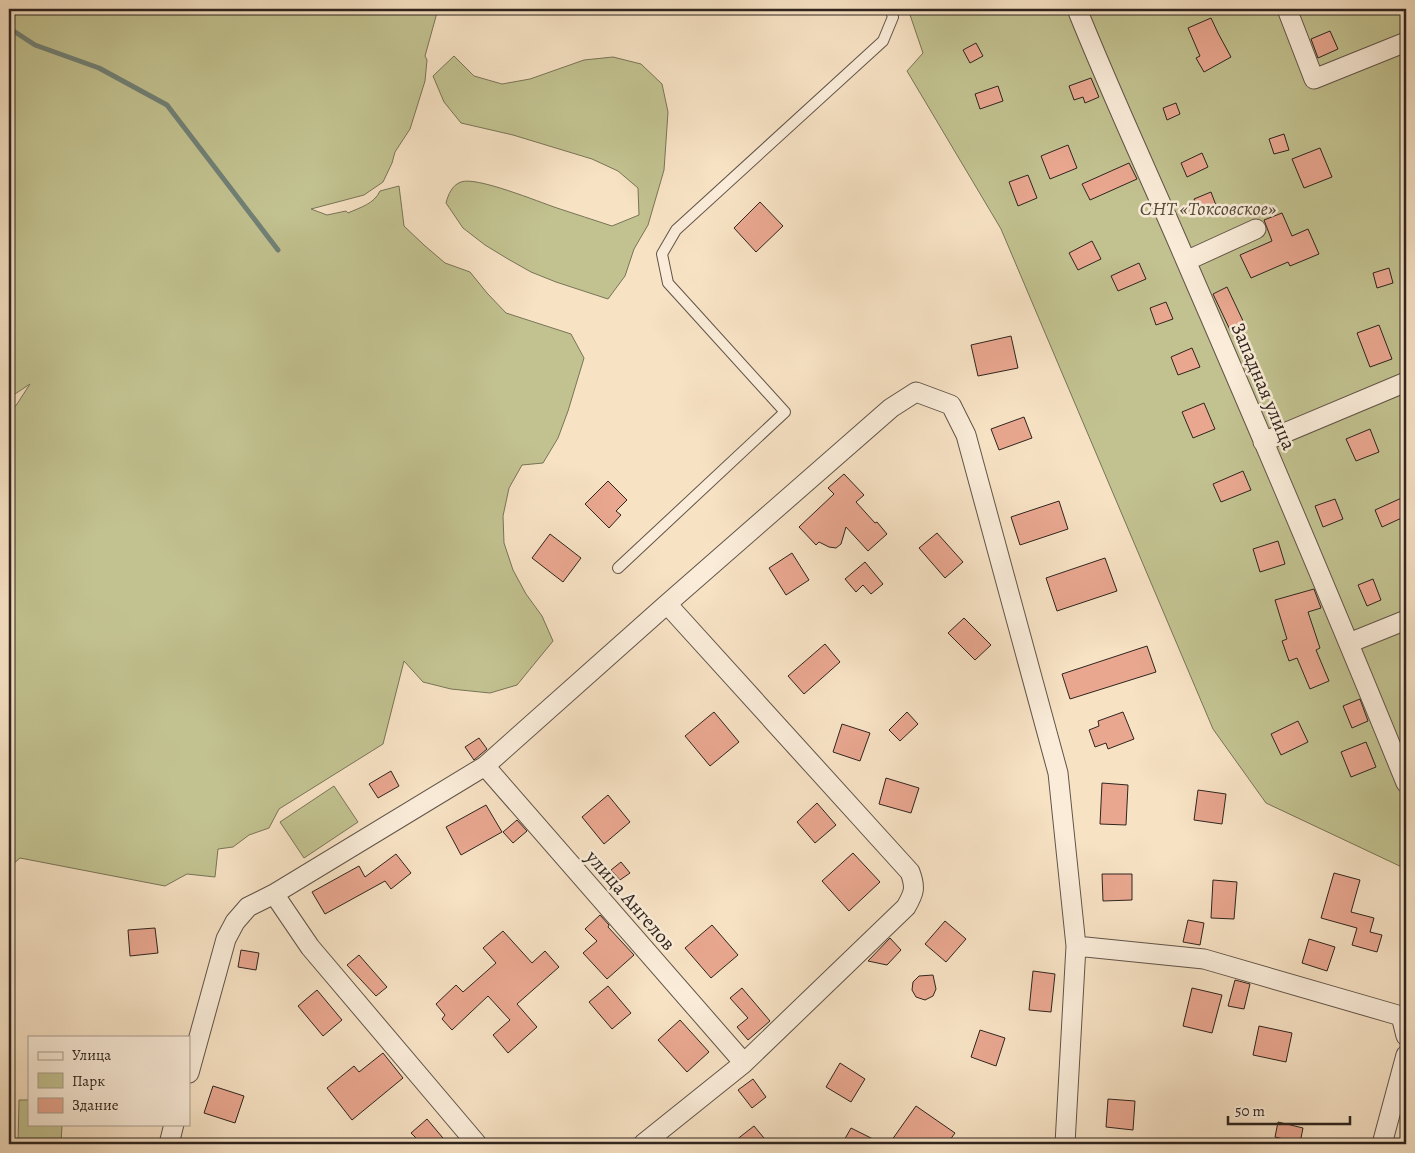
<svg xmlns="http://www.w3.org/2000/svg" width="1415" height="1153" viewBox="0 0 1415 1153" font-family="Alegreya,serif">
<rect width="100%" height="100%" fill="#f7e2c4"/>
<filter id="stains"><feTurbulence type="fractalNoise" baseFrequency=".004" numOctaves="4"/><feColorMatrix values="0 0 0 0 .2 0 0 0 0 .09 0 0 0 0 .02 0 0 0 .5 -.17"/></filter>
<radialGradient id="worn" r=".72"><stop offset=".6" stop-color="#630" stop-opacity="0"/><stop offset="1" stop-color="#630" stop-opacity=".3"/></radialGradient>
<path fill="#c2c290" stroke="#787457" d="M9 9H438L425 56 427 60 425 81 410 129 395 152 392 163 383 182 364 195 311 209 327 215 346 211 348 213C361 207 374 204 380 191L399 186 404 226 424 245 445 263 470 272 487 293 506 313 571 334 584 358 568 411 558 438 543 463 522 465 509 488 503 516 504 543 513 570 526 594 542 616 553 641 517 685 490 693 451 689 423 682 404 661 383 744 279 809 269 828 249 835 233 847 218 849 215 877 187 874 165 886 20 858 12 865 9 871V414L17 404 30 384 9 398Z
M908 9H1406V869L1266 803 1213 729 1001 229 907 71 923 53Z
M454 56 474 76 502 84 530 79 584 60 613 57 641 64 662 84 668 112 664 170 648 225 634 249 625 276 608 299 556 282 531 272 508 259 485 245 463 228 446 203C448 195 452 185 461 182 476 176 539 202 557 208 575 214 594 220 612 226L639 215 638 188 618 171 592 159 513 135 461 123 444 102 433 76Z
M334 786 358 822 304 858 280 822Z
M19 1100H29V1124H62L61 1144H18Z"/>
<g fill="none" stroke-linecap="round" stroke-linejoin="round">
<path stroke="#718177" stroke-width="5" d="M9 28 35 45 99 68 167 105 278 250"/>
</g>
<path fill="#e9a790" stroke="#2f251e" d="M1211 18 1218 33 1231 57 1204 72 1196 58 1200 56 1188 28Z
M1330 31 1338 49 1318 58 1311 39Z
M976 43 983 56 970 63 963 50Z
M1091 78 1099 97 1085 103 1083 97 1074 100 1069 86Z
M998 86 1003 101 980 109 975 94Z
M1176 103 1180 114 1167 120 1163 108Z
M1284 134 1289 150 1274 154 1269 139Z
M1068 145 1077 168 1050 179 1041 156Z
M1320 148 1332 177 1304 188 1292 159Z
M1202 153 1208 167 1187 177 1181 163Z
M1129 163 1137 179 1090 200 1082 184Z
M1028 175 1037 198 1018 206 1009 182Z
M1211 192 1217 208 1201 214 1194 199Z
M760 202 783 226 756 252 734 228Z
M1282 213 1292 236 1308 229 1319 254 1290 266 1288 262 1251 278 1240 255 1272 241 1264 220Z
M1092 241 1101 259 1078 270 1069 253Z
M1139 263 1146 279 1118 291 1111 276Z
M1389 268 1393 283 1377 288 1373 273Z
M1227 287 1245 325 1231 332 1213 294Z
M1166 302 1173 319 1156 325 1150 308Z
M1379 325 1392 359 1370 367 1357 333Z
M1011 336 1018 368 978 376 971 345Z
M1192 348 1200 367 1178 375 1171 357Z
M1204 403 1215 429 1193 438 1182 412Z
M1024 417 1032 438 999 450 991 429Z
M1370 429 1379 452 1356 461 1346 439Z
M1243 471 1251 490 1221 502 1213 484Z
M844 474 864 495 856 502 875 523 877 522 887 534 868 551 846 527 841 544 836 548 829 547 819 542 816 545 799 527 834 494 828 488Z
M608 481 627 500 616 511 621 515 609 528 585 504Z
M1406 496V516L1382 527 1375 510Z
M1335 499 1343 519 1323 527 1315 506Z
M1059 501 1068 529 1020 545 1011 517Z
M937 533 963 562 945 578 919 548Z
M550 534 581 558 563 582 532 558Z
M1278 541 1285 564 1260 572 1253 549Z
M792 553 809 580 786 595 769 568Z
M1105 558 1117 591 1057 611 1046 578Z
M865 562 883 584 871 594 863 585 856 592 845 579Z
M1373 579 1381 600 1367 606 1358 585Z
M1314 589 1321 608 1308 612 1320 648 1316 650 1329 681 1310 689 1297 658 1289 661 1282 641 1287 639 1275 600Z
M964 618 991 645 975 660 948 633Z
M825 644 840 662 804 694 788 676Z
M1147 646 1156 672 1070 699 1062 674Z
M1360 699 1368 721 1352 728 1343 706Z
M714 712 739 742 710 766 685 736Z
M907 712 918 724 900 741 889 730Z
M1123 712 1134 739 1108 749 1106 743 1095 747 1089 730 1099 726 1098 721Z
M1298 721 1308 742 1281 755 1271 734Z
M842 724 870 733 860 761 833 752Z
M479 738 487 749 474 760 465 747Z
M1366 742 1376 767 1351 777 1341 752Z
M391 771 399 786 378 798 369 784Z
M886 778 919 788 911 813 879 804Z
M1102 783 1128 785 1126 825 1100 824Z
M1198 790 1226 794 1222 824 1194 820Z
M608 795 630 822 604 844 582 817Z
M817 803 836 825 815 843 797 822Z
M486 805 502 832 461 855 446 827Z
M517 820 527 831 513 843 503 832Z
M853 853 880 882 849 911 822 881Z
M396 854 411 873 391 889 385 881 325 914 312 892 359 866 365 877Z
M621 862 630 873 620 880 611 870Z
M1334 873 1360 880 1351 912 1374 918 1370 932 1382 935 1377 952 1352 945 1357 928 1321 918Z
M1102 874H1132V900L1103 901Z
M1213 880 1237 882 1234 919 1211 918Z
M600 915 609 925 608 927 634 955 607 979 583 953 597 941 585 929Z
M1188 920 1204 923 1200 945 1183 942Z
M945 921 966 939 946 962 925 944Z
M712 925 738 955 711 978 685 948Z
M155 928 158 953 130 956 128 930Z
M503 931 532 963 545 951 559 967 517 1004 537 1027 508 1053 493 1035 510 1020 488 996 452 1030 442 1019 445 1015 436 1004 456 985 463 992 496 963 483 948Z
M890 938 901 950 887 965 868 961Z
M1309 939 1335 947 1327 971 1302 963Z
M241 950 259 953 256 970 238 967Z
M359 955 387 987 376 996 347 965Z
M1033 971 1055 974 1051 1012 1029 1010Z
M933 975 936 989 933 996 925 1000 916 997 912 990 913 982 919 976Z
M1235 980 1250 984 1244 1009 1228 1006Z
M608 986 631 1013 612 1029 589 1002Z
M742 988 770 1021 748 1040 737 1027 748 1018 730 998Z
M1192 988 1222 995 1212 1033 1183 1026Z
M317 990 342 1020 323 1036 298 1006Z
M680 1020 709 1052 687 1072 658 1040Z
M1259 1026 1292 1033 1286 1062 1253 1055Z
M980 1030 1005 1038 996 1066 971 1057Z
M383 1053 403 1078 352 1120 327 1088 354 1066 359 1072Z
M840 1063 865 1079 851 1102 826 1087Z
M753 1079 766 1097 752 1108 738 1090Z
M213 1086 244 1096 235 1123 204 1113Z
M1108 1099 1135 1101 1133 1130 1106 1127Z
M916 1106 955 1133 947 1144H889Z
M427 1119 448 1144H422L411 1133Z
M1278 1122 1303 1128 1300 1143 1275 1137Z
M754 1126 769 1144H731Z
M851 1128 883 1144H842Z"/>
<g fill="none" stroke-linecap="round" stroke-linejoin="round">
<g stroke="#615448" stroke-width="12">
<path id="lane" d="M618 568 785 412 668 283 662 254 676 230 883 41 893 17 890 9"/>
</g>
<g stroke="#615448" stroke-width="21">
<path id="street" d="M1077 9C1111 94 1150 177 1186 261 1261 434 1335 608 1406 783
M1287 9 1314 79 1406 42
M1186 261 1256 229
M1263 442 1406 382
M1349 643 1406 620
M485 766 744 1063
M274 894 485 766 667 604 891 408 916 392 951 405 966 435 1058 773 1076 946 1065 1144
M1076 946 1204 959 1401 1016 1406 1036
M189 1073 226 939 235 922 248 907 274 894 310 947 477 1144
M169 1144 174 1124
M643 1144 744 1063 906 907C914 893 916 888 910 872L667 604
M1382 1144 1406 1055"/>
</g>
<use href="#lane" stroke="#faecd9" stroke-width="10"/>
<use href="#street" stroke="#faecd9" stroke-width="19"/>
</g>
<g text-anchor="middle" stroke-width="5" stroke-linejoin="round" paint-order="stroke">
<g font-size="20" font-style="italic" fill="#544c3a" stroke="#faecd9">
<text x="1208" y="215">СНТ «Токсовское»</text>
</g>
<g font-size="20" fill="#2f251e" stroke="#faecd9">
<text transform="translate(1264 386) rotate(67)" y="7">Западная улица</text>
<text transform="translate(631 900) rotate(49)" y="7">улица Ангелов</text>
</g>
</g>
<rect width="1415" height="1153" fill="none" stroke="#f7e2c4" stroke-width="30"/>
<rect x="10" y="10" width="1395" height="1133" fill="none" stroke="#2f251e" stroke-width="2.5"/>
<rect x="15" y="15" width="1385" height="1123" fill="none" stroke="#2f251e"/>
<rect x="28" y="1036" width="162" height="90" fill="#faecd9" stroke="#a99c8e"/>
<rect x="38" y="1052" width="25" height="8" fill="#faecd9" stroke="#a99c8e"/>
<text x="72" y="1060" font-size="15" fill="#2f251e">Улица</text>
<rect x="38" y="1073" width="25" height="15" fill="#c2c290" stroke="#a99c8e"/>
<text x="72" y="1086" font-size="15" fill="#2f251e">Парк</text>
<rect x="38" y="1098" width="25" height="15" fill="#e9a790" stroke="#a99c8e"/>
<text x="72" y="1110" font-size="15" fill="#2f251e">Здание</text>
<path d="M1228 1116v8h122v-8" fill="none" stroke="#2f251e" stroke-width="2.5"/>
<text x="1235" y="1116" font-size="15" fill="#2f251e" stroke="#faecd9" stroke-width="4" paint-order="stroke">50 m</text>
<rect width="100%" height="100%" filter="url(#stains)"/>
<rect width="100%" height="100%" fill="url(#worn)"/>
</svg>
